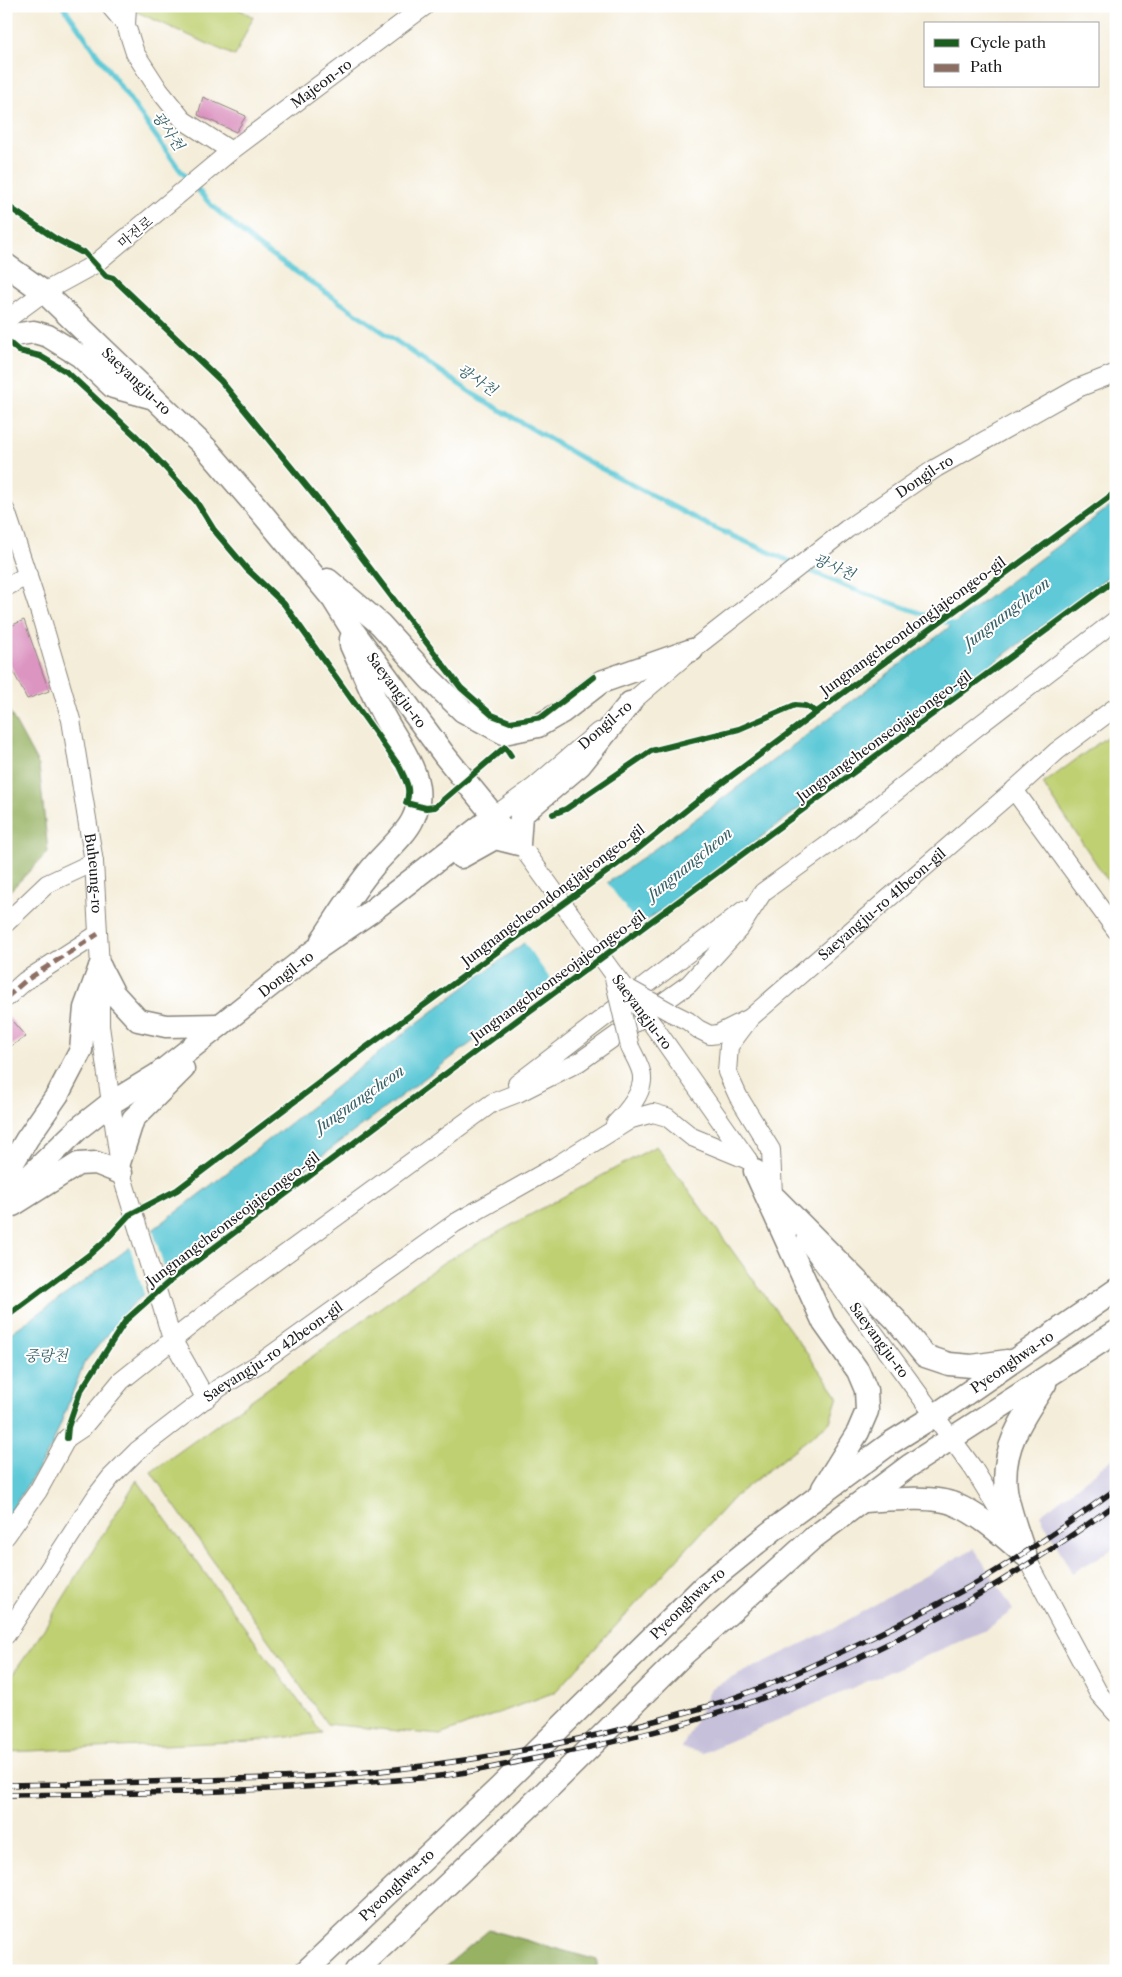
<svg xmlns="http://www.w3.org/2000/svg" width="1122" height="1977" viewBox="0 0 1122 1977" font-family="'Libre Caslon Text','Noto Serif KR',serif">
<rect width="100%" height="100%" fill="#fff"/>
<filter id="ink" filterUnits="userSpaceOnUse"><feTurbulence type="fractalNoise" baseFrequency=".02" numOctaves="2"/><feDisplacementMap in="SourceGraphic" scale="10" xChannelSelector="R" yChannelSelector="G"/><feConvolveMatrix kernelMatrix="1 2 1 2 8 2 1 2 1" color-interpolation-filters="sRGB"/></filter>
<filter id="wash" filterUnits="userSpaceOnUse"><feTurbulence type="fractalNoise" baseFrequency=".0096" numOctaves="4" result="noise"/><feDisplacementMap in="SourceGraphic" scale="20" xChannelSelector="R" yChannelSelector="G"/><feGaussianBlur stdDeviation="1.12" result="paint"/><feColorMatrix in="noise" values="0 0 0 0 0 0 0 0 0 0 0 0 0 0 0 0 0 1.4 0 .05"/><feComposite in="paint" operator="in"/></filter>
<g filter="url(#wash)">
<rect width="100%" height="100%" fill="#f4edd9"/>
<path fill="#c6c0da" d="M1116 1456V1547L1072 1573 1040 1515Z
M974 1548 1013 1610 986 1630 702 1753 682 1748 711 1688 832 1629Z"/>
<path fill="#bfd072" stroke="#6e7647" d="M139 6H233L253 17 235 56 137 12Z
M1116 730V893L1043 784Z
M656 1146 838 1396 830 1422 735 1496 555 1692 440 1735 327 1724 151 1472 444 1262Z
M137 1480 322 1733 253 1741 6 1752V1684L37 1640Z"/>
<path fill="#97b264" stroke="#5a6740" d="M6 705 39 766 48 852 6 895Z
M489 1930 597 1960V1971H440Z"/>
<path fill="#5ec9d7" stroke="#3d727a" d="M1116 502V571L689 891 475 1040 180 1263 133 1304 84 1363 52 1446 6 1519V1336C170 1225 320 1095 478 977 551 922 626 871 698 817 838 712 976 606 1116 502Z"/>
<path fill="#f4edd9" d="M606 881 640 928 556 987 523 941Z
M152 1227 167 1277 145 1297 129 1244Z"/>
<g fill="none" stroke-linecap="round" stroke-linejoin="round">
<path stroke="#5ec9d7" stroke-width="5" d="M63 6 180 170 211 205 257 245 473 394 585 460 710 526 796 564
M804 568 847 587 957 626"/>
</g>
<g id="blocks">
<path fill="#dc94c1" d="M203 97 246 116 236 132 198 115Z
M24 620 49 691 27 699 10 665 6 667V628Z
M6 1014 26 1037 9 1047 6 1044Z"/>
</g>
</g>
<g filter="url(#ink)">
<use href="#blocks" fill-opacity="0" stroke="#88847a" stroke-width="1"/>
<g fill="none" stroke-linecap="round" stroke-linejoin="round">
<g stroke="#88847a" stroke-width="20">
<g id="minor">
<path d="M110 6 126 25"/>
<path d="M127 6 126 25 135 53 159 90 183 120 231 151"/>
<path id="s1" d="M6 320 44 292 95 264 231 151 425 6"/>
<path id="s2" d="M6 511 40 613 71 720 94 862 100 967V1026L121 1173 172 1339 206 1399"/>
<path d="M6 587 28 575"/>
<path id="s3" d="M621 711 692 650 847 529 936 468 1078 388 1116 373"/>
<path d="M1014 790 1116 930"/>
<path d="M521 846 494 816 534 787 598 732"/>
<path d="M6 923 47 884 94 862"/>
<path d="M6 998 25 981 98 934"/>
<path d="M670 1012 688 1021 698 1029 710 1035 718 1034 748 1019"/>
<path d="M655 1028 748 1160"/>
<path d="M517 1084 744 910"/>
<path d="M615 1124C626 1113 644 1092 642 1076 641 1066 634 1056 630 1047"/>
<path id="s4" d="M773 1195 771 1150 738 1096 727 1072 729 1046 750 1018 1014 790 1057 751 1116 707"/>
<path id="s5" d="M806 1240 973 1468 1013 1533 1099 1694 1116 1713"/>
<path d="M6 1536 38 1491 67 1438 82 1428 121 1381 228 1296 492 1103 518 1093 579 1062 689 984 740 928 763 892 847 831 973 730 1116 620"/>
<path id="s6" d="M6 1635 97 1495 111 1477 137 1451 219 1388 260 1363 455 1223 556 1166 631 1119 653 1113 667 1117 692 1137 748 1160"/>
</g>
</g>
<g stroke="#88847a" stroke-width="25">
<g id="major">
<path id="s7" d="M6 265 44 292 206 448 261 512 333 599 351 628 445 756 494 816 369 913 314 951 157 1075 111 1103 79 1128 6 1199"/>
<path d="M6 336 34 332 48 336 80 356 113 387 150 397"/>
<path d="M328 580 380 624 430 679 463 711 504 733 538 726 562 712 601 682 692 650"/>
<path d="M461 857 495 838 519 844 521 815 580 765 630 703"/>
<path d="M322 940C338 916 353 891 372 868 383 854 406 835 413 819 432 780 397 744 381 711 370 690 361 667 351 645V639"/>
<path d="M100 967 114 994 138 1020 166 1026 220 1025"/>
<path d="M119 1163 133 1119 183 1069"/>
<path d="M755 1171 824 1323 858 1371 866 1390 867 1411 858 1432 823 1488"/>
<path d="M6 1174 27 1139 58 1094 81 1050 85 1008 100 967"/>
<path d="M776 1199 896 1320 925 1356 949 1364 972 1366 1007 1361"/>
<path d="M13 1205 78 1164 96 1163 121 1173"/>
<path d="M863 1501C885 1500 934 1495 954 1504 981 1515 1004 1537 1025 1555"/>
<path d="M1025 1555C1019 1536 1008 1508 1006 1489 1001 1448 1023 1417 1045 1384"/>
<path id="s8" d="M306 1971 500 1787 705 1585 778 1526 892 1442 934 1416 1116 1290"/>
<path d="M356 1971 544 1793 684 1654 813 1538 909 1466 1116 1332"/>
</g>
</g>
<use href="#minor" stroke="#fff" stroke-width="18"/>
<use href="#major" stroke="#fff" stroke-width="22"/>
<g stroke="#1c1c1c" stroke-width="5.5">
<path id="rail" d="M6 1785C83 1784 159 1782 236 1779 269 1778 303 1778 336 1775 463 1765 590 1741 712 1705 755 1692 797 1673 837 1654 882 1633 926 1611 969 1587 1020 1558 1068 1524 1116 1489
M6 1795C132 1793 258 1793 382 1781 406 1779 430 1778 453 1774 478 1771 503 1765 528 1760 626 1741 723 1717 816 1677 922 1632 1023 1572 1116 1504"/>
</g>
<use href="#rail" stroke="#fff" stroke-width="4" stroke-dasharray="11" stroke-linecap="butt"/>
<g stroke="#88847a" stroke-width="20" stroke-linecap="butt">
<path id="minor-bridge" d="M527 854 613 973 655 1028
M614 978 630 1047
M629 989 670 1012"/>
</g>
<use href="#minor-bridge" stroke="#fff" stroke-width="18"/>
<path stroke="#8d6e63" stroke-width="5" stroke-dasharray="10 5" stroke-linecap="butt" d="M6 998 25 981 98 934"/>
<g stroke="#fff" stroke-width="9">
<path id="cycleway" d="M6 205 56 239 81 252
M84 252 106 276 113 278 221 381 322 505 461 688 492 715 510 722 542 717 594 677
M6 340 19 351 40 356 67 372 137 437 196 501 214 530 247 569 284 604 399 766C405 779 412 789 406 803L426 808 435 807 505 747 511 756
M553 814 566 809 651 751 739 729 795 705 805 706 817 712
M6 1317 89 1255 107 1239 129 1215 177 1190 364 1049 638 849 699 800 817 712 1116 492
M67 1438 68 1427 80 1392 126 1320 171 1280 524 1015 1116 579"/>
</g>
<use href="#cycleway" stroke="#1b5e20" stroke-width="6"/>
</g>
</g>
<g text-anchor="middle" stroke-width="4" stroke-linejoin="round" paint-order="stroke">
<g font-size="14" fill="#1c1c1c" stroke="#fff">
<text dy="5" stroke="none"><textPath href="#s1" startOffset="395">Majeon-ro</textPath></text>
<text transform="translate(135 232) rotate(-40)" y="5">마전로</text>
<text dy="5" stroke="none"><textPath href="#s7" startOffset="175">Saeyangju-ro</textPath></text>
<text dy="5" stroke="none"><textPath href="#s3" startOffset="384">Dongil-ro</textPath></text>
<text transform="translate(913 626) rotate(-36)" y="5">Jungnangcheondongjajeongeo-gil</text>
<text dy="5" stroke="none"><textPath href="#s7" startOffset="580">Saeyangju-ro</textPath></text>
<text transform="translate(605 725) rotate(-41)" y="5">Dongil-ro</text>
<text transform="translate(884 736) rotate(-36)" y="5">Jungnangcheonseojajeongeo-gil</text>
<text dy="5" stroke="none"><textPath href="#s2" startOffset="374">Buheung-ro</textPath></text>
<text transform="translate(553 895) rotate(-37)" y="5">Jungnangcheondongjajeongeo-gil</text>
<text dy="5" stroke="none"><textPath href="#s4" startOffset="370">Saeyangju-ro 41beon-gil</textPath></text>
<text transform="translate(286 974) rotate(-38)" y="5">Dongil-ro</text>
<text transform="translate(558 976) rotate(-36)" y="5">Jungnangcheonseojajeongeo-gil</text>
<text transform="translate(642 1012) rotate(53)" y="5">Saeyangju-ro</text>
<text transform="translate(233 1219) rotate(-37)" y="5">Jungnangcheonseojajeongeo-gil</text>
<text dy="5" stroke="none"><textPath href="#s5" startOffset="124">Saeyangju-ro</textPath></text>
<text dy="5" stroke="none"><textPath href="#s6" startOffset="395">Saeyangju-ro 42beon-gil</textPath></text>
<text dy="5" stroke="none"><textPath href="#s8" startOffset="935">Pyeonghwa-ro</textPath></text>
<text dy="5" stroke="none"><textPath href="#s8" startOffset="530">Pyeonghwa-ro</textPath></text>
<text dy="5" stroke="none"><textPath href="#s8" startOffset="125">Pyeonghwa-ro</textPath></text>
</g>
<g font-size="15" font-style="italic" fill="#366167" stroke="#fff">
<text transform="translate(168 131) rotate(55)" y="5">광사천</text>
<text transform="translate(477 380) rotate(33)" y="5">광사천</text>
<text transform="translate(834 567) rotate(23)" y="5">광사천</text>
<text transform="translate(1007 613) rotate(-38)" y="5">Jungnangcheon</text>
<text transform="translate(690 864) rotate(-39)" y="5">Jungnangcheon</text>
<text transform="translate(360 1099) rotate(-35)" y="5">Jungnangcheon</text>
<text x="46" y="1361">중랑천</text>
</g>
</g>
<rect width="1122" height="1977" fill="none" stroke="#fff" stroke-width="25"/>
<rect x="924" y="22" width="175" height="65" fill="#ffffff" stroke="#a4a4a4"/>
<rect x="934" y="39" width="25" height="8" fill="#1b5e20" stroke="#a4a4a4"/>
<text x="970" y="48" font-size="15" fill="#1c1c1c">Cycle path</text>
<rect x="934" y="64" width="25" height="8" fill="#8d6e63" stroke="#a4a4a4"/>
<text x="970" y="72" font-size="15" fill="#1c1c1c">Path</text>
</svg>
